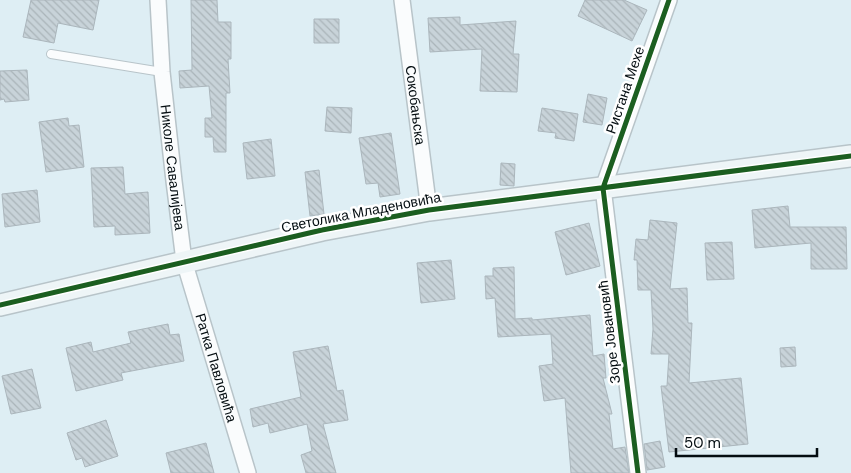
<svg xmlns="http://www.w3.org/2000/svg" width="851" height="473" viewBox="0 0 851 473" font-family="'DM Sans',sans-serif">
<defs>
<pattern id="building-back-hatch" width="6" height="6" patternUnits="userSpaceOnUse" patternTransform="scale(1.25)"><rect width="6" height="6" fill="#c8d3d9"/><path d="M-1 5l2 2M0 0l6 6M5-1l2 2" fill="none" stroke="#aab4b9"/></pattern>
</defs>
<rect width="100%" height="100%" fill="#deeef4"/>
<path fill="url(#building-back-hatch)" stroke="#abb6bc" d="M31 0H99L93 30 58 23 54 43 23 37Z
M191 0H217L218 22H231V59H228L230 93H226V152H214L213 137H205V118H212L209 86 180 88 179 71 192 70Z
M585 0H624L647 10 632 41 578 16Z
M460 17V25L516 21 513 54H519L517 92 480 91 482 49 430 52 428 18Z
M314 19H339V43H314Z
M27 70 29 100 5 102 4 99 0 100V71Z
M588 94 607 98 602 125 583 122Z
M327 107 352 108 351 133 325 131Z
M542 108 578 114 574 141 555 138 556 133 538 131Z
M68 118 69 126 79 125 84 167 46 172 39 122Z
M391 133 400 194 380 197 378 183 366 184 359 138Z
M271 139 275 176 247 179 243 143Z
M501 163 515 164 514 186 500 185Z
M123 167 125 194 148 192 150 233 115 235V226L94 227 91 168Z
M319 170 324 214 310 216 305 172Z
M37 190 40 222 5 227 2 194Z
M788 206 790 227H846L847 269H811V243L755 248 752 210Z
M650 220 677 223 670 289 687 288 688 323H692L689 383 741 378 748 444 669 452 661 386H667L669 354H651L653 329 651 290H638L637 260H634L636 239 648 240Z
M589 223 600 266 566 275 555 232Z
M732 242 734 279 707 280 705 243Z
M451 260 455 299 421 303 417 263Z
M514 267 515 319 532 318V320L590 315 593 356 604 354 606 378H603L612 414H609L613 449 625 447 629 473H571L565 398 544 401 539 366 553 364 551 334 498 337 495 298 486 299 485 276H493V268Z
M168 324 170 335 179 334 184 361 121 373 123 380 76 391 66 348 91 342 93 352 131 343 128 332Z
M328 346 337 391 343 390 348 420 323 424 336 473H306L301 455 312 451 307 424 270 433 268 423 253 427 250 409 301 397 293 352Z
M795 347 796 366 781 367 780 348Z
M32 369 41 408 11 414 2 376Z
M106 420 118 456 85 467 82 458 76 460 67 433Z
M660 441 665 467 647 470 644 444Z
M206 443 214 473H171L166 453Z"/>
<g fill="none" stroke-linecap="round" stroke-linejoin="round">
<g stroke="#b8c4c9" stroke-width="10">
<path id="lane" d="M51 54 162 72"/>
</g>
<g stroke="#b8c4c9" stroke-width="18">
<g id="street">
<path id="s1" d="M158 0 162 72 174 181 184 261 248 473"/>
<path id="s2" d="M402 0 429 210"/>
<path d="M638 473 603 188 669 0"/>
</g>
</g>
<g stroke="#b8c4c9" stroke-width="24">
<path id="secondary" d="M0 305 322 230 429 210 851 156"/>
</g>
<use href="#lane" stroke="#fafcfd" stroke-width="8"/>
<use href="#street" stroke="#fafcfd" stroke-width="15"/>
<use href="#secondary" stroke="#eef5f7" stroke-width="21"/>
<g stroke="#fff" stroke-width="8">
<path id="cycleway" d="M0 305 322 230 429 210 851 156
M638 473 603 188 669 0"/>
</g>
<use href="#cycleway" stroke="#1b5e20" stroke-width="5"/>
</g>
<g text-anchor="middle" stroke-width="5" stroke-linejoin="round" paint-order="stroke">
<g font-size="14" fill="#040d11" stroke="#fff">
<text transform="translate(625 90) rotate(-71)" y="5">Ристана Мехе</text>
<text dy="5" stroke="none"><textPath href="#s2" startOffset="106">Сокобањска</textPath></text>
<text dy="5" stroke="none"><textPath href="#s1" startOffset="168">Николе Савалијева</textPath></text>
<text transform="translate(361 212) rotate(-11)" y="5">Светолика Младеновића</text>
<text transform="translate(609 332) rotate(-97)" y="5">Зоре Јовановић</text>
<text dy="5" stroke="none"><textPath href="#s1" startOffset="374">Ратка Павловића</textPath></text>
</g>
</g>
<path d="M676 448v8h141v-8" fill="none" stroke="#040d11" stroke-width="2.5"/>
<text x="684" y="448" font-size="15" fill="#040d11" stroke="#ffffff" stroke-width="4" paint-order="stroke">50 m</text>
</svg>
